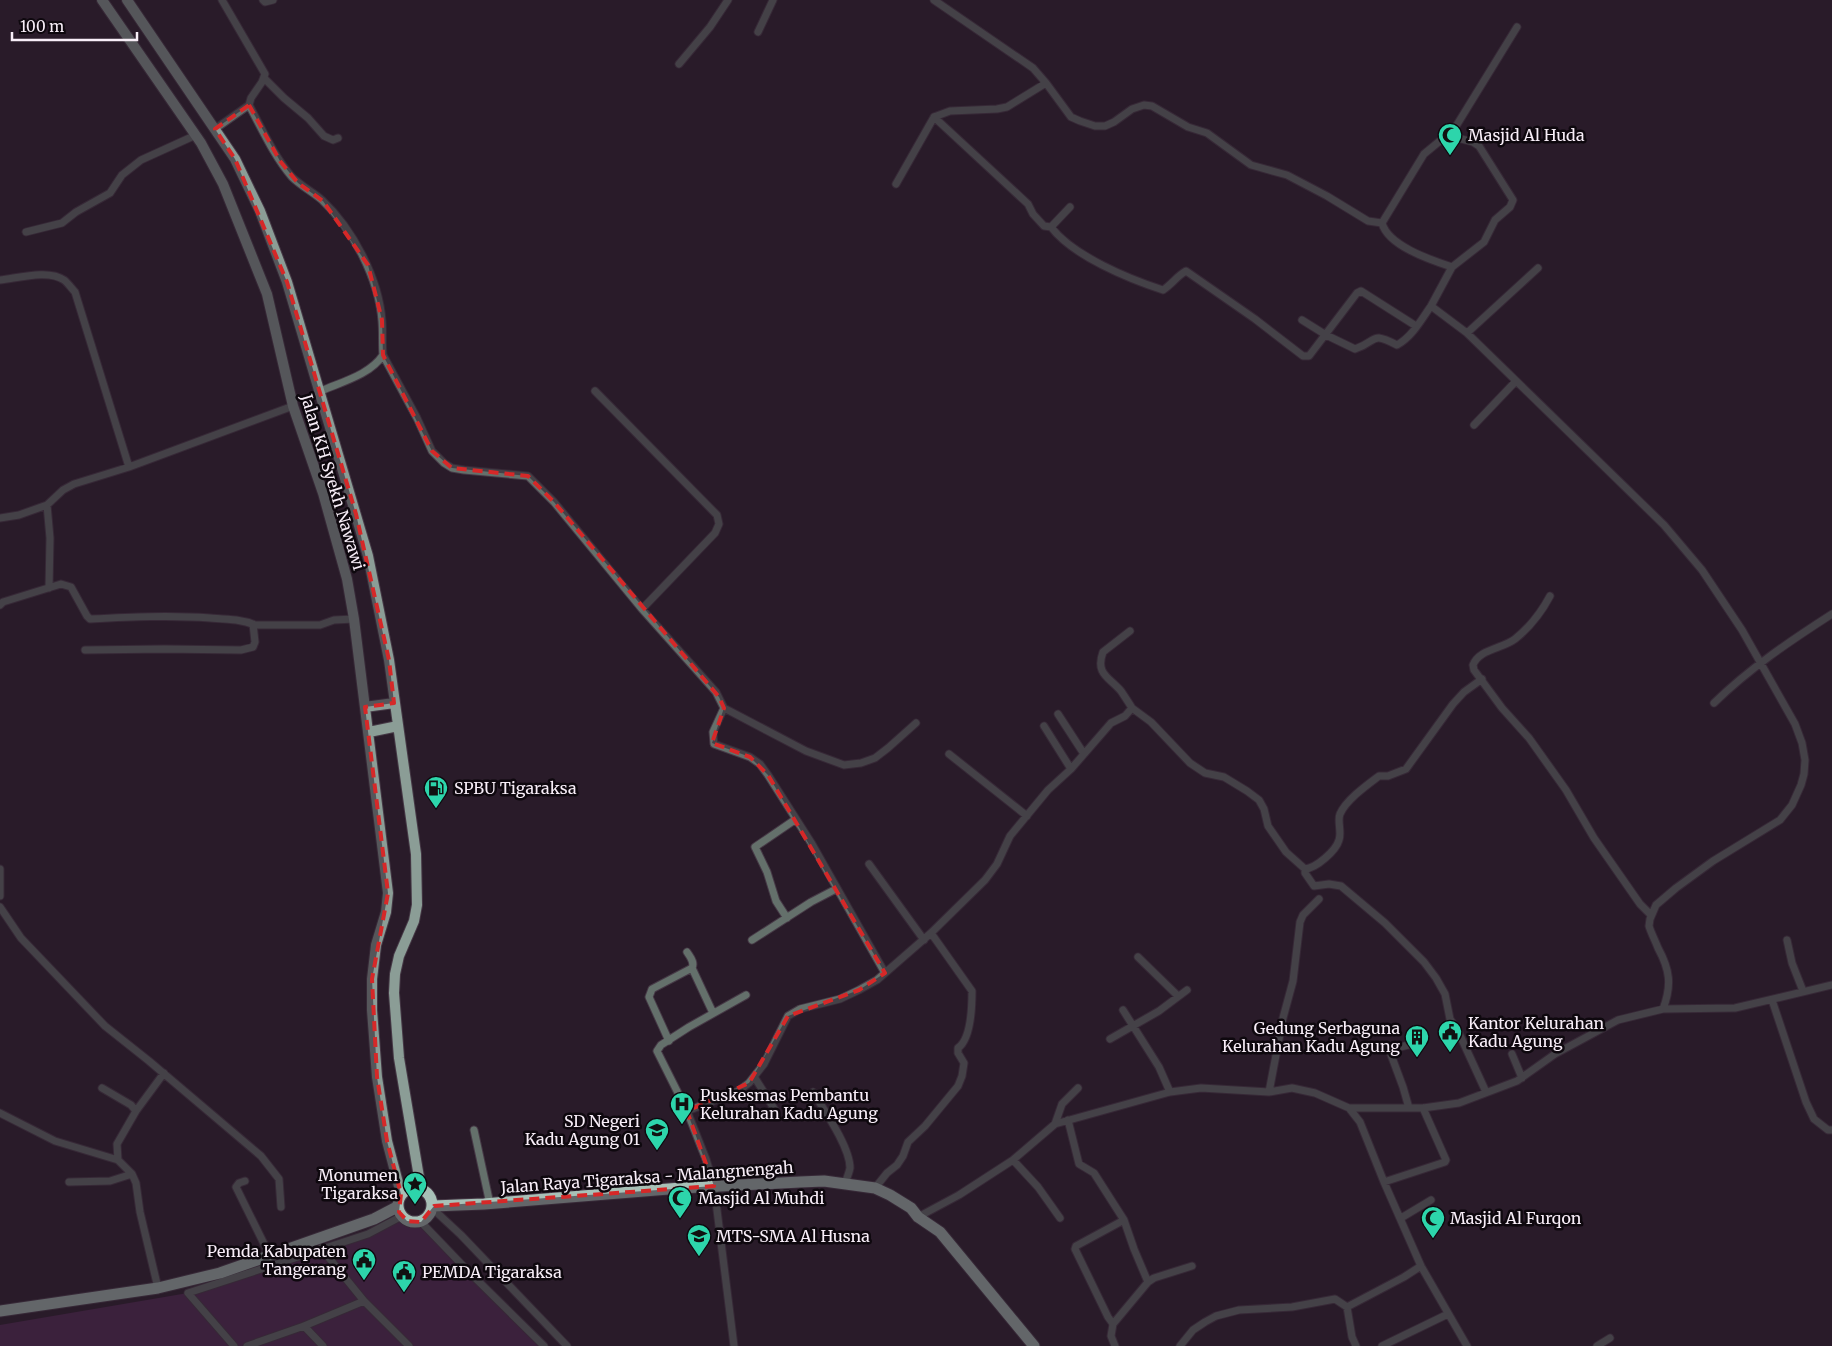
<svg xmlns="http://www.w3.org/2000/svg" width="1832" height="1346" viewBox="0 0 1832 1346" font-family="Merriweather,serif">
<rect width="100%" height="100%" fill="#291b29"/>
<path fill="#512852" d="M402 1216C408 1222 413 1223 421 1222L544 1346H0V1325L188 1293 352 1239Z"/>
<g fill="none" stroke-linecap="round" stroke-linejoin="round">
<g stroke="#463946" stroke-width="9">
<path id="minor" d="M263 0 265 2 273 0
M934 0 1033 68 1046 83 1071 117 1080 121 1095 126H1105L1114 122 1132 109 1144 105 1152 106 1188 127 1207 133 1251 165 1287 175 1327 196 1368 221 1382 223C1388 246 1431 260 1452 267L1431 306 1467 333 1664 525 1702 570 1742 630 1795 724 1802 743 1805 760 1804 774 1801 785 1792 805 1780 820 1713 861 1676 888 1656 905 1650 919 1649 926C1651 933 1655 940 1658 948 1670 970 1672 985 1663 1009
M758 32 773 0
M679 64 710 27 728 0
M264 78 284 98 308 118 324 136 333 140 338 138
M249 105C262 129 274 156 292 177 301 186 313 192 322 200 353 229 379 279 382 321 383 332 382 344 383 355 370 375 341 382 321 391
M934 117 1028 204 1033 214 1044 226 1051 227 1070 207
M215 129 249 105 251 98 262 82 265 74 222 0
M1450 136 1517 27
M896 184 934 117 950 111 997 109 1007 107 1046 83
M1382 223 1424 154 1441 140 1450 136 1473 142 1479 146 1513 200 1510 207 1495 220 1484 242 1452 267
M1051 227C1073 256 1129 279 1163 290 1172 284 1177 276 1186 271L1255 319 1303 356H1309L1357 293 1361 291 1416 326
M26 232 62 223 76 212 110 193 122 175 141 160 196 135
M0 280C18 278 49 269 64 280 68 283 72 289 75 292L129 467
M1302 320 1326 335 1355 349C1379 341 1369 331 1397 345 1412 337 1421 320 1431 306
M1467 333 1538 268
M383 355 417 418 432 451 444 463 452 468 464 470 528 476 554 502 642 609 716 692 724 708 713 732 714 744 750 757 760 764 768 775 812 844 885 973
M595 391 717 515 719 524 715 533 642 609
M1474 425 1516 381
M47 505 50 538 49 588
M0 518 19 515 47 505 63 490 74 484 129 467 293 406
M1550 596C1541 613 1530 627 1515 639 1502 649 1479 649 1473 665L1474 670 1502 708 1529 738 1566 790 1594 838 1640 904 1651 915
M0 605 3 602 61 584 71 587 87 616 90 619C130 617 170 615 210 618 225 619 241 619 255 625H320L334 620 354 619
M85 650 164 649 241 650 253 647 255 642 253 624
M1714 703C1750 668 1790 641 1832 614
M724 708 806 751 844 765 861 763 875 758 888 748 916 723
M1132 708 1151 722 1190 763 1205 773 1224 777 1247 791 1259 800 1264 809 1268 826 1286 852 1305 869C1316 868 1336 851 1339 840 1342 832 1337 821 1340 814 1346 800 1367 785 1379 776H1388L1406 769 1453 704 1464 692 1482 679
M1058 714 1084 754
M1044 726 1071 769
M949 754 1027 816
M869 864 924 940
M0 869V896
M1305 869V873L1314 886 1329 884 1341 886 1385 923 1424 962 1436 978 1445 994 1450 1019 1458 1031 1486 1092
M0 907 21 938 105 1026 149 1061 261 1156 279 1179 281 1207
M787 918 776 901 767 872 755 847 796 819
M752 940 811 902 836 889
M1787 940 1792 963 1803 991
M687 952C690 957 695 962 692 968L713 1013
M1138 957 1178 996
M1772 1000 1806 1102 1814 1119 1828 1130H1832
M1123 1010 1159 1067 1170 1092
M1110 1039 1159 1011 1187 990
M669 1041 649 997 652 989 692 968
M1512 1054 1522 1078
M755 1078 775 1110
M102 1088 131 1105 136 1111 117 1144 118 1160
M813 1092C824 1110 850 1147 850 1168 849 1173 847 1178 845 1183
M1269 1092 1283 1018 1293 981 1300 922 1303 915 1319 899
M1349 1108 1360 1122 1384 1182 1421 1266 1467 1346
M1409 1108 1403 1087 1390 1052 1392 1049 1421 1042
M136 1111 164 1073
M687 1111 737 1092 749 1083 764 1064 788 1016 800 1009 840 999 859 990 877 980 931 933 985 880 997 864 1010 836 1048 790 1071 769 1111 723 1125 716 1132 708C1129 703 1125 697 1121 691 1109 677 1095 674 1103 652L1130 631
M0 1113 55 1141 118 1160 132 1174 136 1183 140 1212 158 1288
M1068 1120 1079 1164 1094 1173 1124 1220 1134 1249 1148 1282
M1055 1124 1062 1104 1078 1088
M474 1130 490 1204
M1013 1160 1038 1187 1060 1218
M245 1181 239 1183 236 1187 270 1256
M69 1182 110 1181 132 1174
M1384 1182 1445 1162 1446 1160 1423 1108
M875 1188 887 1173 897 1165 903 1156 908 1142 925 1126 958 1086 962 1076 964 1063 958 1053V1048C971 1039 972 1006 972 991L931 933
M433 1209 461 1235 567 1346
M918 1217 959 1195 1013 1160 1055 1124 1170 1092 1201 1088 1269 1092 1292 1088 1315 1093 1349 1108H1423L1459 1103 1517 1081 1555 1054 1618 1020 1663 1009 1735 1008 1832 985
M1401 1218 1431 1200
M421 1222 467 1270 544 1346
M321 1248 364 1301 409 1346
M1347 1307 1352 1337 1356 1346
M1113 1324 1148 1282 1154 1278 1192 1266
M304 1326 323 1346
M234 1346 188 1293 368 1234 402 1216
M247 1346 304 1326 364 1301
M734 1346 714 1186 706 1159 687 1111 657 1051 661 1045 689 1027 746 995
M1115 1346 1111 1336 1113 1324 1108 1317 1075 1249 1076 1246 1124 1220
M1180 1346 1193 1330 1205 1322 1216 1316 1239 1310 1292 1307 1335 1299 1347 1307 1404 1277 1421 1266
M1382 1346 1448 1314
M1597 1346 1610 1338"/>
</g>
<g stroke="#463946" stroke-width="12">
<path id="secondary" d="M102 0 201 143 223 184 267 294 293 406 323 493 347 579 354 619 388 893 386 912 376 945 372 979V1010L377 1077 387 1141 401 1194
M127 0 235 159 260 211 287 282 368 556 389 660 416 854 417 905 414 921 399 956 395 974 394 993 399 1058 421 1189
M365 707 394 703
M369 732 398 726"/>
</g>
<g stroke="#463946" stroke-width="13">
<path id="primary" d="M398 1205a17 17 0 1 1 34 0a17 17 0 1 1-34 0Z
M433 1206 484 1204 681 1188 800 1182 824 1181 875 1188 890 1195 911 1208 918 1217 940 1232 1034 1346
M0 1311 158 1288 220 1273 374 1219 397 1207"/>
</g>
<use href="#minor" stroke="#64706b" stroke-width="7"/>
<use href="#secondary" stroke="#8b9d96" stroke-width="10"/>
<use href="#primary" stroke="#a8c0b7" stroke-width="11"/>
</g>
<path d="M0 0H1832V1346H0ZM249 105 280 161 298 183 323 201 368 265 382 320 383 355 432 451 452 468 528 476 554 502 719 697 724 708 712 743 750 757 768 775 885 973 859 990 788 1016 749 1083 687 1111 714 1186 434 1206 421 1222 407 1221 399 1212 401 1194 387 1141 377 1077 372 979 388 893 365 707 394 703 389 660 356 514 287 282 235 159 215 129Z" fill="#291b29" fill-opacity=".55" fill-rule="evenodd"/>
<path fill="none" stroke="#d62828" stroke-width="4" stroke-dasharray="10 6" stroke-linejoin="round" d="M249 105 280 161 298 183 323 201 368 265 382 320 383 355 432 451 452 468 528 476 554 502 719 697 724 708 712 743 750 757 768 775 885 973 859 990 788 1016 749 1083 687 1111 714 1186 434 1206 421 1222 407 1221 399 1212 401 1194 387 1141 377 1077 372 979 388 893 365 707 394 703 389 660 356 514 287 282 235 159 215 129Z"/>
<defs>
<g id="mosque-pin" transform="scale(1.25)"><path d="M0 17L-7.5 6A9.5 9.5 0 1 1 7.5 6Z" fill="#2dd5ab" stroke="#0e080e"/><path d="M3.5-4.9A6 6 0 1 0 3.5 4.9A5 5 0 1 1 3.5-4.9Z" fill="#111"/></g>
<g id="fuel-pin" transform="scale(1.25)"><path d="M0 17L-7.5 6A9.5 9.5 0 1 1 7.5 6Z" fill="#2dd5ab" stroke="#0e080e"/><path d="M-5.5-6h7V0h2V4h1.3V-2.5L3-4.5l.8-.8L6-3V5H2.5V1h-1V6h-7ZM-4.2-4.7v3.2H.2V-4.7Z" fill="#111"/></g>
<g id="civic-pin" transform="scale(1.25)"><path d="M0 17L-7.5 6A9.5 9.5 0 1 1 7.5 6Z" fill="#2dd5ab" stroke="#0e080e"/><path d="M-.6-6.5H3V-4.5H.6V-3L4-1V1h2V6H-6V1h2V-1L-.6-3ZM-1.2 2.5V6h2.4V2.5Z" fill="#111"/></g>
<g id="building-pin" transform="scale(1.25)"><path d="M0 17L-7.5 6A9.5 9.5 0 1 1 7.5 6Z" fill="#2dd5ab" stroke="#0e080e"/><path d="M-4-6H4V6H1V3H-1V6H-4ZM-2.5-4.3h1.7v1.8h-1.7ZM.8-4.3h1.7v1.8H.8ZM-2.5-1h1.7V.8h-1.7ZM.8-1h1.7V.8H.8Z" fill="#111"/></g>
<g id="hospital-pin" transform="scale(1.25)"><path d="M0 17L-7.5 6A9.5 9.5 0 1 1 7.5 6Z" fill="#2dd5ab" stroke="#0e080e"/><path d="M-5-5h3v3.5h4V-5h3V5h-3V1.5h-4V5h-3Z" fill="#111"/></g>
<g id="school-pin" transform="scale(1.25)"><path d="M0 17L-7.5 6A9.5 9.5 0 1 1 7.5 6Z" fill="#2dd5ab" stroke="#0e080e"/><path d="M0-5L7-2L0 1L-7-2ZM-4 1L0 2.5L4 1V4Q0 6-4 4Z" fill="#111"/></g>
<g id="sight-pin" transform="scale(1.25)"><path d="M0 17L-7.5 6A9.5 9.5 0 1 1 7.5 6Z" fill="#2dd5ab" stroke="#0e080e"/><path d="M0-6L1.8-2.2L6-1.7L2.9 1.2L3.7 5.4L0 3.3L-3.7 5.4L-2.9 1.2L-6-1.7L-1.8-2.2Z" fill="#111"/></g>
</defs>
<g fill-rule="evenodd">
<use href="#mosque-pin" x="1450" y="135"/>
<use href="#fuel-pin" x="436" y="788"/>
<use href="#civic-pin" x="1450" y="1032"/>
<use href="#building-pin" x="1417" y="1037"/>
<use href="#hospital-pin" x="682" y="1104"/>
<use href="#school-pin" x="657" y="1130"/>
<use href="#sight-pin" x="415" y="1184"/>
<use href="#mosque-pin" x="680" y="1198"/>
<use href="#mosque-pin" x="1433" y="1218"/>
<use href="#school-pin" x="699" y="1236"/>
<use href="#civic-pin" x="364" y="1260"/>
<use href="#civic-pin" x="404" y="1272"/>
</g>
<g text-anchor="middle" stroke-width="5" stroke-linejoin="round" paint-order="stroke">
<g font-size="16" fill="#f8eef8" stroke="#0e080e" text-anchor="start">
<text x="1468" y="141">Masjid Al Huda</text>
<text x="454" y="794">SPBU Tigaraksa</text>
<text x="1468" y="1029">Kantor Kelurahan<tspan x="1468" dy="18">Kadu Agung</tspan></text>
<text x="1400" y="1034" text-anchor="end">Gedung Serbaguna<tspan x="1400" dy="18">Kelurahan Kadu Agung</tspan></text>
<text x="700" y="1101">Puskesmas Pembantu<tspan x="700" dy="18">Kelurahan Kadu Agung</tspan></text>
<text x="640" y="1127" text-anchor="end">SD Negeri<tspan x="640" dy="18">Kadu Agung 01</tspan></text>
<text x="398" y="1181" text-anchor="end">Monumen<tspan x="398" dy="18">Tigaraksa</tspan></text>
<text x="698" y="1204">Masjid Al Muhdi</text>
<text x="1450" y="1224">Masjid Al Furqon</text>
<text x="716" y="1242">MTS-SMA Al Husna</text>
<text x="346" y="1257" text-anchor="end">Pemda Kabupaten<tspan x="346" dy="18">Tangerang</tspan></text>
<text x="422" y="1278">PEMDA Tigaraksa</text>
</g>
<g font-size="16" fill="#f8eef8" stroke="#0e080e">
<text transform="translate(333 482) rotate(73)" y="6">Jalan KH Syekh Nawawi</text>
<text transform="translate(647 1177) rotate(-4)" y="6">Jalan Raya Tigaraksa - Malangnengah</text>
</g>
</g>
<path d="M12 32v8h125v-8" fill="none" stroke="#f8eef8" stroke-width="2.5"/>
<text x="20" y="32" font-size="15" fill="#f8eef8" stroke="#0e080e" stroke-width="4" paint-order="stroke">100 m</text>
</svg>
